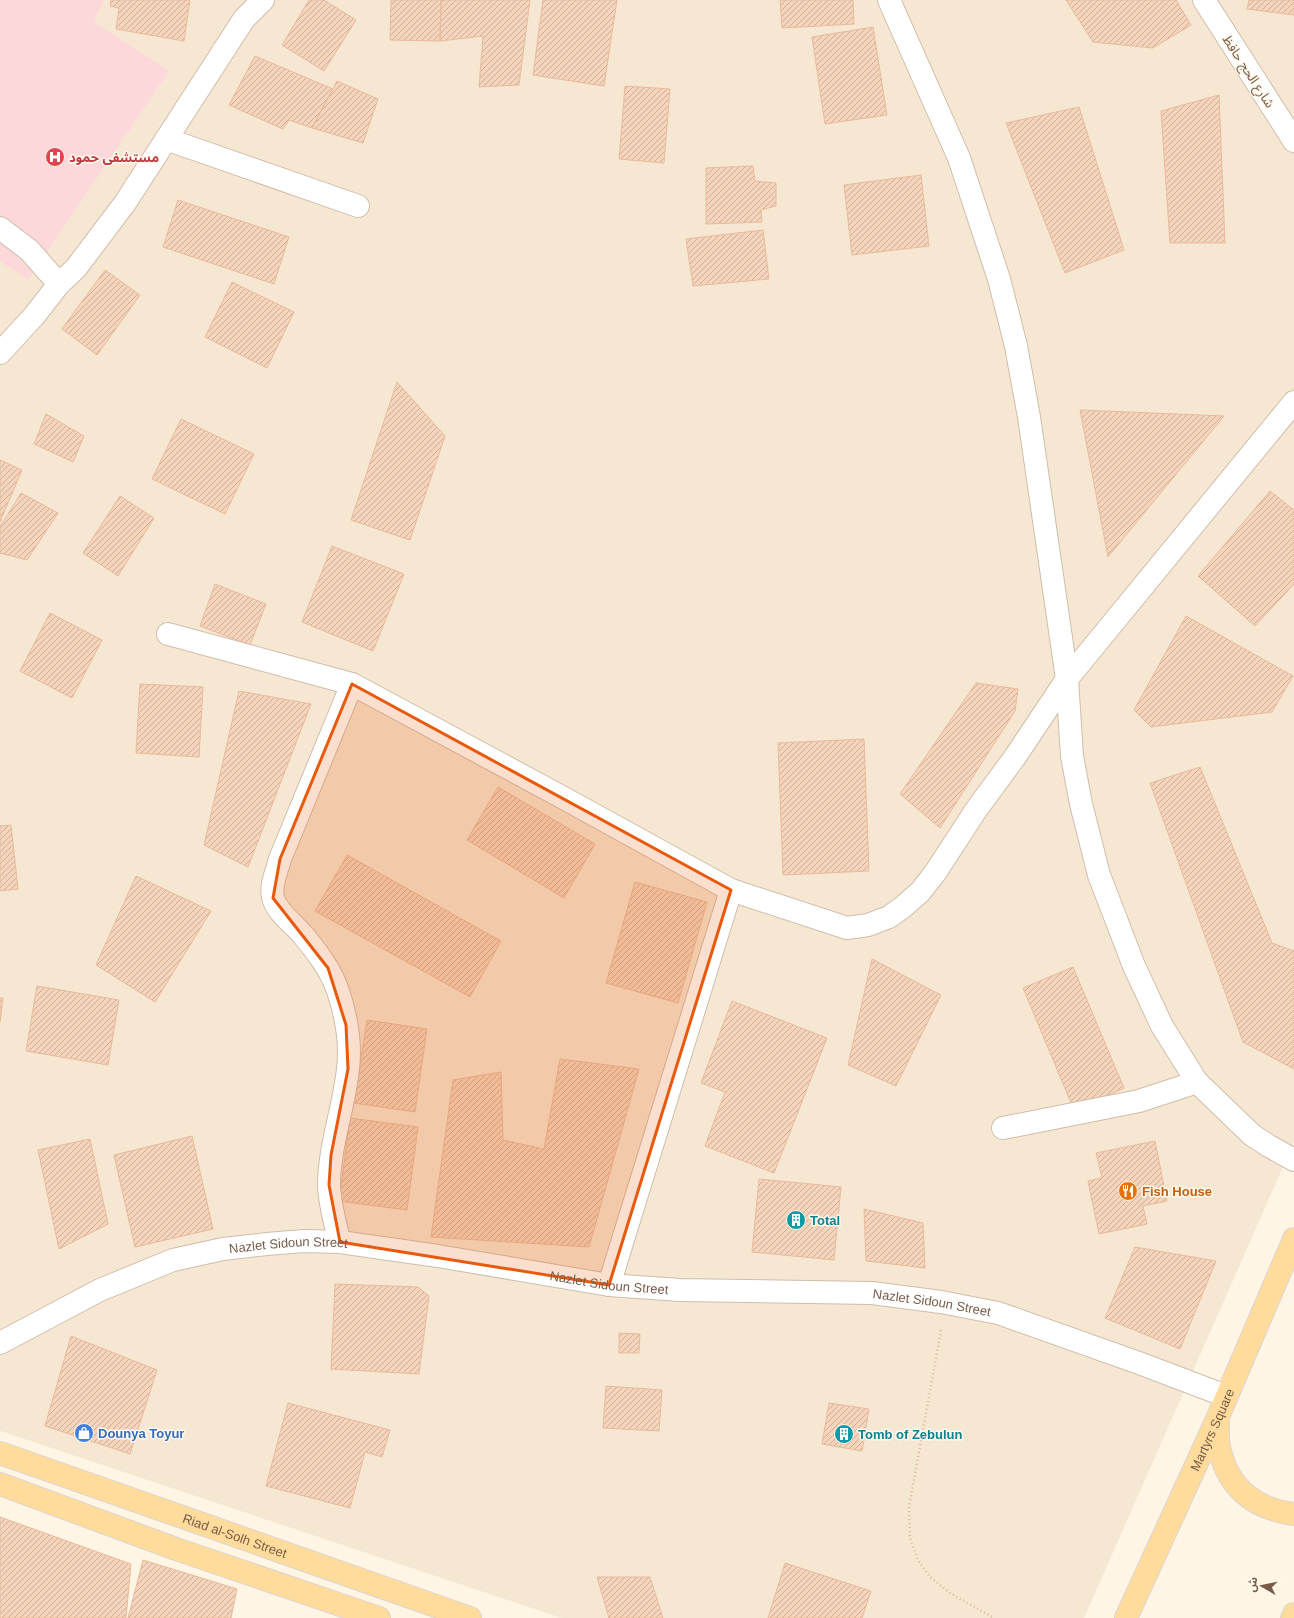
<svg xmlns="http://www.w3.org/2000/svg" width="1294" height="1618" viewBox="0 0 1294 1618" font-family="Helvetica,'Noto Sans Arabic',sans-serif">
<defs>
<pattern id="building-hatch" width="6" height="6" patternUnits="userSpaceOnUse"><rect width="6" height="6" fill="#f5d4bb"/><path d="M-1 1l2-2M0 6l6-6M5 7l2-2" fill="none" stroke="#cbaf9a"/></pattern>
</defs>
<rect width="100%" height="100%" fill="#fef5e5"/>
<path fill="#f6e7d3" d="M0 0H1294V1142L1084 1618H561L0 1431Z"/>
<path fill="#fcd8db" d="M0 0H104L94 22 169 71 28 280 0 261Z"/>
<path fill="url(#building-hatch)" stroke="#e9ba9a" d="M111 0H190L184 41 116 29 119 8 110 6Z
M309 0H324L356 20 324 71 282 45Z
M391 0H441L440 41 390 40Z
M441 0H530L519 85 479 87 483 36 440 41Z
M543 0H617L604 86 533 75Z
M780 0H853L854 24 782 28Z
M1066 0H1176L1191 25 1153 48 1093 42Z
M1249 0H1294V15L1247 9Z
M873 27 887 115 825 124 812 37Z
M255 56 333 89 312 128 289 120 283 129 229 105Z
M337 81 378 99 363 143 312 128Z
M625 86 670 89 664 163 619 159Z
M1219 95 1225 243H1170L1161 111Z
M1079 107 1124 250 1065 273 1006 123Z
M753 166 755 181 776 183V206L761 210 762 222 706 224V168Z
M921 175 929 246 852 255 844 185Z
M178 200 289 237 274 284 163 247Z
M763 230 769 279 693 286 686 239Z
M105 270 140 295 97 355 62 329Z
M232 282 294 312 267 368 205 337Z
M397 382 445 436 410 540 351 520Z
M1080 410 1224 416 1108 557Z
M46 414 84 436 73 462 34 444Z
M181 419 254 454 225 514 152 479Z
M0 460 22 470 0 522Z
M1270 491 1294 510V584L1255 626 1198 576Z
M21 493 58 513 27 560 0 553V527Z
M120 496 154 518 118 576 83 553Z
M332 546 404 574 373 651 302 622Z
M215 584 266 604 250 645 200 626Z
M50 613 102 640 72 698 20 671Z
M1186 616 1293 676 1272 712 1151 727 1134 710Z
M976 683 1018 689 1015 711 940 828 900 794Z
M140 684 203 687 199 757 136 753Z
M239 691 311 704 248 867 204 845Z
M864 739 869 871 783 875 778 743Z
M1200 767 1272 943 1294 951V1069L1243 1042 1150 783Z
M498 787 595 844 564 898 467 840Z
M11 825 18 889 0 891V826Z
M347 855 501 941 470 997 315 911Z
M136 876 211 911 155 1002 96 965Z
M635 882 707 902 678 1003 606 983Z
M872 959 941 995 896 1086 848 1065Z
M1073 967 1124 1088 1074 1110 1023 988Z
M37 986 119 1000 108 1065 26 1051Z
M0 998H3L0 1022Z
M732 1001 827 1038 774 1173 705 1146 725 1092 701 1083Z
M367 1020 427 1029 415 1112 354 1103Z
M560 1059 639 1069 589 1247 431 1237 453 1080 501 1072 503 1140 544 1149Z
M350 1118 418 1127 407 1210 339 1201Z
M192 1136 213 1229 135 1247 114 1155Z
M90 1139 108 1224 59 1249 38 1150Z
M1155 1141 1167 1201 1143 1206 1147 1224 1099 1234 1088 1181 1102 1178 1096 1153Z
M759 1179 841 1187 834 1260 752 1252Z
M864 1209 923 1223 925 1268 866 1261Z
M1135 1247 1216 1261 1180 1349 1105 1318Z
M335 1284 418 1287 429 1296 419 1374 331 1369Z
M619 1333 640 1334 639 1353H619Z
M71 1336 157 1370 130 1454 45 1426Z
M606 1386 662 1390 659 1431 603 1428Z
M288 1403 390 1430 382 1457 365 1452 350 1508 266 1486Z
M829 1403 869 1409 862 1451 822 1444Z
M0 1517 131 1564 126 1618H0Z
M143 1560 237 1589 231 1618H128Z
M785 1563 871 1591 862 1618H768Z
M597 1577H650L663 1618H609Z"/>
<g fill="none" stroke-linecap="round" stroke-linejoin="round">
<g stroke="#d0bdaa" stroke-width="24">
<g id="minor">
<path d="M889 0 959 158 999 279 1016 346 1029 417 1067 679 1072 756 1081 804 1099 875 1134 966 1162 1026 1197 1082 1252 1135 1269 1146 1294 1160"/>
<path d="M1204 0 1294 141"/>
<path d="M166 139 358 206"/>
<path d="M0 228 29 250 59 284"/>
<path d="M0 353 34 316 59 284 76 268 125 203 244 19 263 0"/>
<path d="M168 634 352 684 280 859C277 871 270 885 273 897 276 912 294 924 303 935 317 952 331 970 338 991 346 1015 351 1044 348 1069 344 1108 329 1146 329 1186 330 1205 335 1224 340 1242"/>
<path d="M352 684 560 796 731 890 847 928 868 925 889 917 903 907 920 892 935 873 976 810 1015 757 1067 679 1294 402"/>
<path d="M1003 1128 1139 1101 1197 1082"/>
<path d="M609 1285 731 890"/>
<path id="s1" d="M0 1343 100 1290 173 1260 223 1249 267 1244 304 1241 340 1242 438 1256 609 1285 680 1290 872 1293 941 1302 998 1313 1139 1363 1226 1396"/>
</g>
</g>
<g stroke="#dcd4cf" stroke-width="24">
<g id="major">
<path d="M1218 1420C1218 1430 1217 1441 1220 1451 1229 1489 1256 1509 1294 1514"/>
<path id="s2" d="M0 1453 470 1618"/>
<path d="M0 1484 176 1549 379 1618"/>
<path id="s3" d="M1126 1618 1218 1417 1294 1239"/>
<path d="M1292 1618 1294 1614"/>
</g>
</g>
<path stroke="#dbb79e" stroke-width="2.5" stroke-dasharray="1 3" stroke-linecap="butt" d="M941 1330 909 1507 910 1538 918 1560 930 1577 950 1593 994 1618"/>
<use href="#minor" stroke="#fff" stroke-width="22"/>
<use href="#major" stroke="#ffdc9b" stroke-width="22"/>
</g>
<path fill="#e8590c" fill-opacity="0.2" stroke="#e8590c" stroke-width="3" stroke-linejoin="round" d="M352 684 731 890 609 1285 340 1242 329 1185 331 1155 348 1069 346 1025 328 968 273 898 280 859Z"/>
<defs>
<g id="hospital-disc" transform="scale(1)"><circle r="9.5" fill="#e0444e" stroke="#fff8ed"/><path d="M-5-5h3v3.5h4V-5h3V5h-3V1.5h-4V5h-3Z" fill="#fff"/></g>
<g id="restaurant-disc" transform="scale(1)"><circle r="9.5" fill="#e8710a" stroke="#fff8ed"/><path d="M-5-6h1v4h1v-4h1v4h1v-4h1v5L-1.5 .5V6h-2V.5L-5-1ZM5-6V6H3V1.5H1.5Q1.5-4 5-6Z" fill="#fff"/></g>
<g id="building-disc" transform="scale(1)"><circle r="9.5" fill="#0f9aa8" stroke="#fff8ed"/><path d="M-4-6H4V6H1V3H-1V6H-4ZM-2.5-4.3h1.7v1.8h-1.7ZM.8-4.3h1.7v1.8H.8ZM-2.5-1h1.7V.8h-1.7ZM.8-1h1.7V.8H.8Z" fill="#fff"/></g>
<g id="shop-disc" transform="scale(1)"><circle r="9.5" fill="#3f7fe0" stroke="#fff8ed"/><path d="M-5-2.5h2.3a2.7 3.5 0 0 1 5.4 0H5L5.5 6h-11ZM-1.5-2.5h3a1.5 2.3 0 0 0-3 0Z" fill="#fff"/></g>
</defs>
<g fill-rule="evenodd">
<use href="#hospital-disc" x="55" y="157"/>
<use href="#restaurant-disc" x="1128" y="1191"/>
<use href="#building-disc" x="796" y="1220"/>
<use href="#shop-disc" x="84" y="1433"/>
<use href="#building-disc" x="844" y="1434"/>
</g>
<g text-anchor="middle" stroke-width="3" stroke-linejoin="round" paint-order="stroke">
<g font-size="13" fill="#795b48" stroke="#fff8ed">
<text transform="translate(1249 71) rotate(57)" y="5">شارع الحج حافظ</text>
<text dy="5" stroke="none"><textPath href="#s1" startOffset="309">Nazlet Sidoun Street</textPath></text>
<text dy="5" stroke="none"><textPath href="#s1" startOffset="633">Nazlet Sidoun Street</textPath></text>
<text dy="5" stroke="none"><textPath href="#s1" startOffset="957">Nazlet Sidoun Street</textPath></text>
<text dy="5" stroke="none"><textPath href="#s3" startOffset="207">Martyrs Square</textPath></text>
<text dy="5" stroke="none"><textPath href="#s2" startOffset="249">Riad al-Solh Street</textPath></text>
</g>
<g font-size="13" font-weight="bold" fill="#be3a42" stroke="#fff8ed" text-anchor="start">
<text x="69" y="162">مستشفى حمود</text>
</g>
<g font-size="13" font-weight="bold" fill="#c56008" stroke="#fff8ed" text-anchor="start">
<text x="1142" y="1196">Fish House</text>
</g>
<g font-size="13" font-weight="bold" fill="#0d838f" stroke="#fff8ed" text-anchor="start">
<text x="810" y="1225">Total</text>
<text x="858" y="1439">Tomb of Zebulun</text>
</g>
<g font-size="13" font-weight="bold" fill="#366cbe" stroke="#fff8ed" text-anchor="start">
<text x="98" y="1438">Dounya Toyur</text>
</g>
</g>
<g transform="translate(1262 1586) rotate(279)" stroke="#fff8ed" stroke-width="3" paint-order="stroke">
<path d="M0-3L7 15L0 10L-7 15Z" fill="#795b48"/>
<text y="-6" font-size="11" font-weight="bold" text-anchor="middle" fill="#795b48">ش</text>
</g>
</svg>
